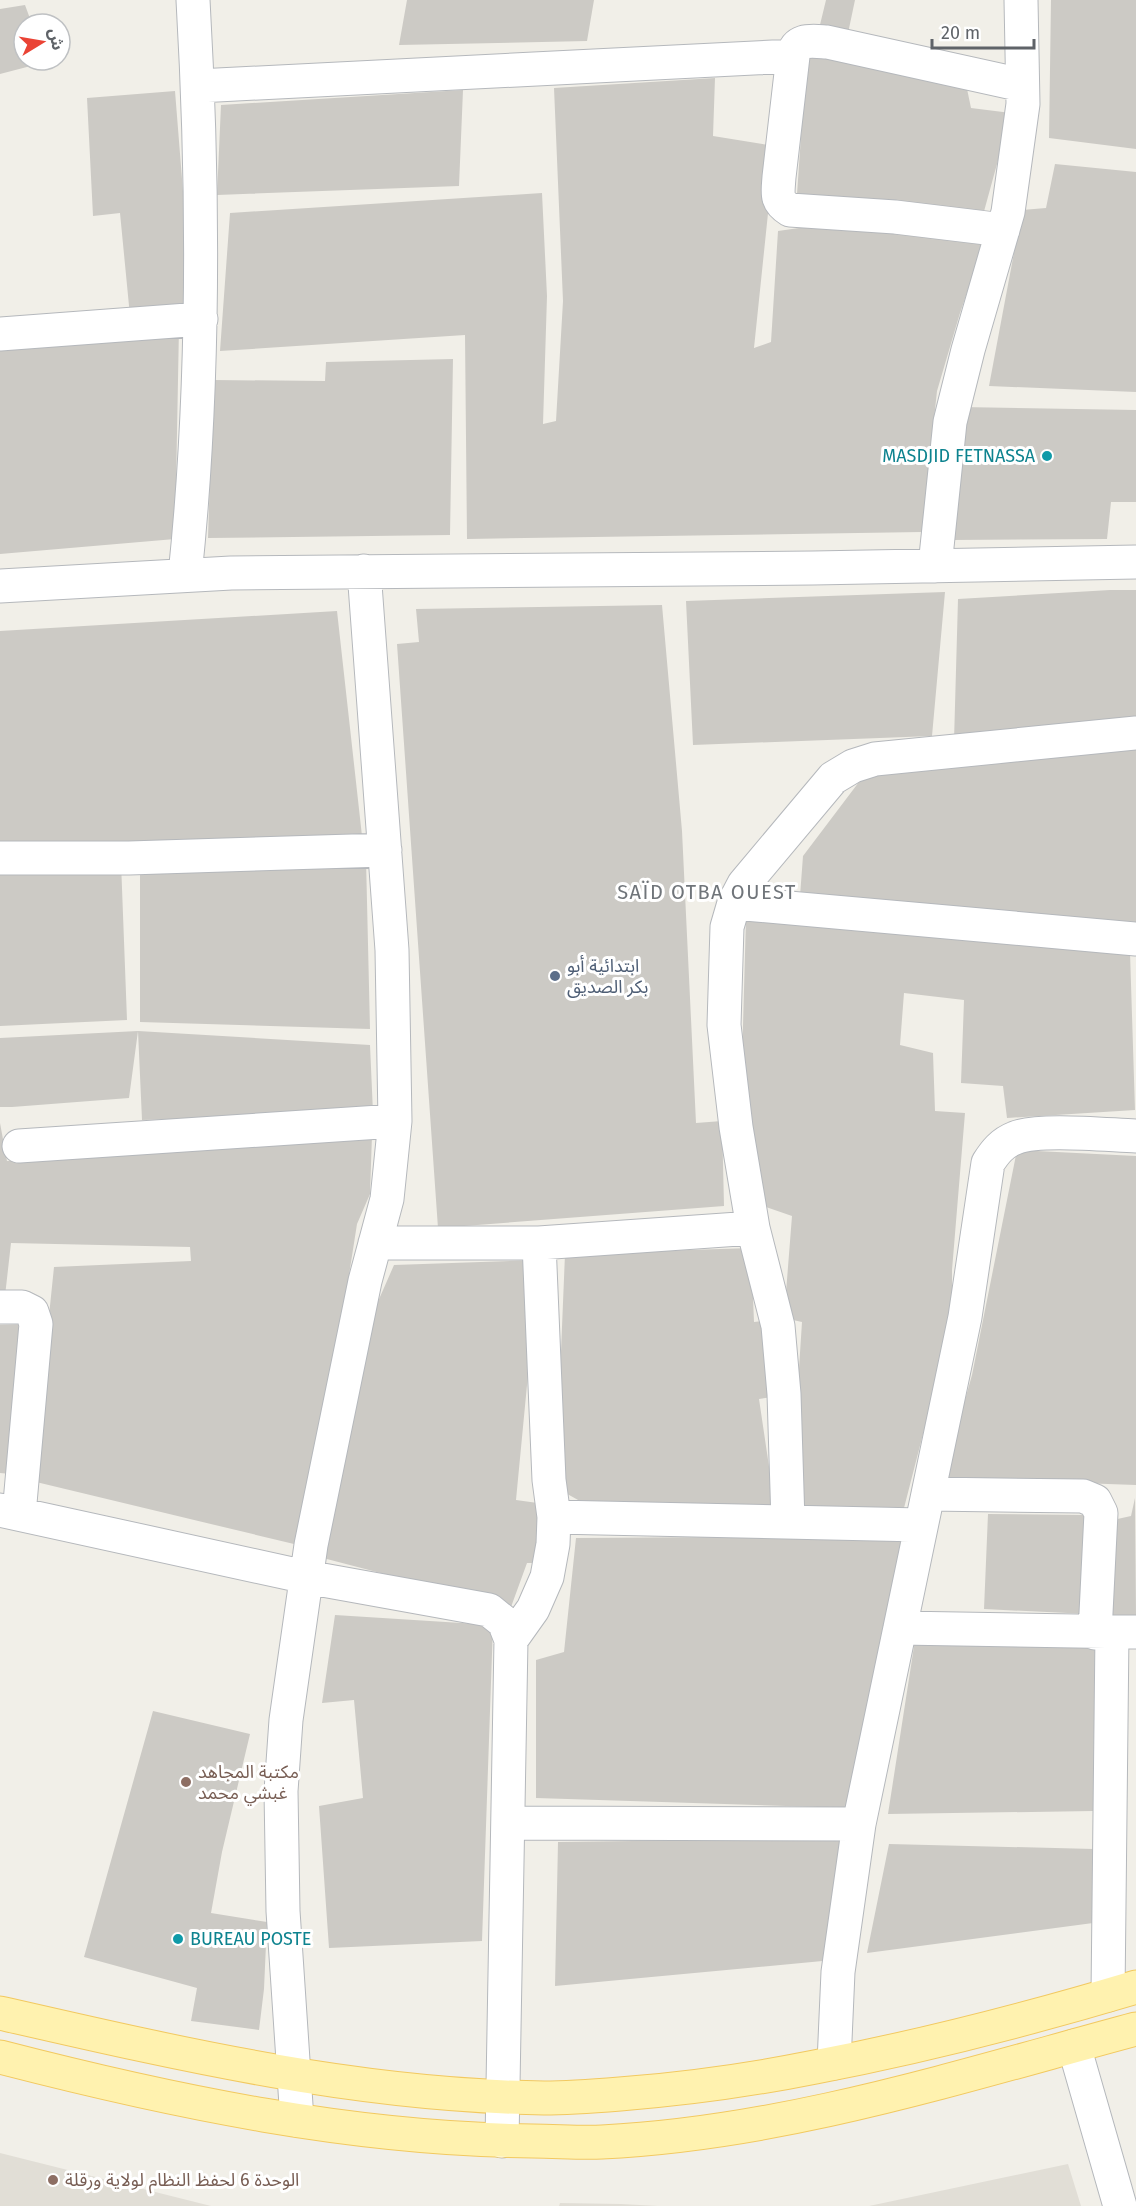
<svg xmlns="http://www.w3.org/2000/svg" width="1136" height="2206" viewBox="0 0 1136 2206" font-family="'Fira Sans','Noto Sans Arabic',sans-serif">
<rect width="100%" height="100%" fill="#f1efe8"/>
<path fill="#e1ded6" d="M0 2153 211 2206H0Z
M1068 2164 1081 2206H869Z
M560 2203 621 2204 658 2206H559Z"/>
<path fill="#cccac5" d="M407 0H594L587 41 399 45Z
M826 0H855L847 38 818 33Z
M1051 0H1136V149L1049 138Z
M25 5 32 24H24V60H45L46 62 0 74V9Z
M807 50 966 84 971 108 1011 113 983 215 797 194Z
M715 78 713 136 775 146 754 348 771 342 778 231 820 225 921 223 983 245 960 313 937 391 922 532 467 539 465 335 220 351 230 213 542 193 547 296 543 424 556 421 563 301 554 88Z
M463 90 459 186 217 195 221 105Z
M175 91 186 229 184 309 130 316 120 213 93 216 87 98Z
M1055 164 1136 172V392L989 386 1022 210 1046 208Z
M179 327 175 539 0 554V341Z
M453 359 450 535 208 538 213 380 325 381 326 362Z
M961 407 1136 410V502H1111L1107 539 952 540Z
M1110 590H1136V722L954 741 958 599Z
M945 592 932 736 693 745 686 601Z
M662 605 682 831 696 1123 722 1121 724 1206 438 1228 397 644 419 642 416 609Z
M337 611 362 836 0 845V631Z
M1136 741V922L800 896 803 856 865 774Z
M366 859 370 1029 140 1022V864Z
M0 862H121L127 1020 0 1026Z
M746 918 1130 952 1135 1110 1007 1118 1003 1086 961 1083 964 1000 904 993 900 1045 933 1053 935 1111 965 1113 952 1270V1321L904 1508 794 1510 795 1430 802 1322 784 1318 792 1216 766 1207 740 1133Z
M138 1031 129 1098 12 1107H0V1038Z
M138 1031 370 1045 373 1113 142 1120Z
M0 1123 7 1161 372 1135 370 1194 357 1224 336 1358 294 1544 32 1481 54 1267 191 1261 190 1247 11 1243 5 1296 0 1297Z
M1017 1150 1136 1156V1485L943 1478 972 1375Z
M751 1248 754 1322 763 1321 772 1397 759 1399 775 1507 587 1505 562 1491 559 1400 565 1254Z
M539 1260 516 1500 552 1505 540 1563H527L511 1607 323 1558 369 1322 394 1265Z
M30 1324 11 1474 0 1473V1325Z
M1135 1498 1136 1615 1105 1616 1113 1520 1131 1516Z
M988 1514 1084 1515 1088 1614 984 1609Z
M904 1536 850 1808 536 1798V1660L564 1652 576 1538Z
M335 1615 493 1625 482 1941 329 1948 319 1806 363 1798 354 1700 322 1703Z
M915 1640 1095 1644 1093 1811 888 1814Z
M153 1711 250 1734 222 1852 211 1913 267 1922 264 1989 259 2030 191 2021 197 1988 84 1957Z
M850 1838 833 1960 555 1986 558 1842Z
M889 1844 1094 1849 1093 1923 867 1953Z"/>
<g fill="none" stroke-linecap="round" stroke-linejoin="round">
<g stroke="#b5b8bc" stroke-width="35">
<path id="minor" d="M198 86 793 56
M1003 230 895 217 790 210C775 201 778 193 779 177L793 56C796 38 811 41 827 42L1022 85
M0 334 201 319
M935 566 950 422 968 350 1008 212 1023 104 1021 0
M185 575C205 384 204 191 193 0
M0 586 231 573 813 568 1136 562
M0 858H129L385 850
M734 903 1136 939
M19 1146 395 1121
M375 1243H539L753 1228
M0 1307H22L32 1312 36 1324 19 1514
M928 1494 1083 1496 1095 1501 1101 1513 1095 1633
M0 1510 306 1577 489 1610 504 1622 511 1640 502 2141
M554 1517 921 1525
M788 1522 784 1394 778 1326 753 1228 736 1127 724 1025 727 927 734 903 744 884 833 778 853 766 875 759 1136 733
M900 1628 1136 1632
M511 1640 533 1609 547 1577 553 1544 554 1517 549 1480 539 1243
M508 1823 859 1824
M1108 1995 1112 1633
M1074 2046 1120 2206
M834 2063 838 1972 859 1824 965 1317 988 1163C995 1152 1002 1143 1015 1138 1039 1128 1107 1135 1136 1136
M297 2120 283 1911 281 1791 286 1720 311 1545 365 1281 387 1199 395 1121 392 950 364 571"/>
</g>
<g stroke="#f2c960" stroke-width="35">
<path id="major" d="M0 2013C179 2054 360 2096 544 2098 569 2098 595 2096 620 2094 685 2089 750 2080 815 2067 925 2046 1029 2019 1136 1987
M0 2057C174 2102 353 2139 533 2141 556 2141 579 2143 602 2142 785 2133 961 2076 1136 2029"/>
</g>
<use href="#minor" stroke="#fff" stroke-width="33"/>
<use href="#major" stroke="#fff2af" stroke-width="33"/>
</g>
<g fill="#0f9aa8" stroke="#fff" stroke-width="2">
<circle cx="1047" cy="456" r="6"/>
<circle cx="178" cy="1939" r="6"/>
</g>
<circle fill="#5c6f8a" stroke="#fff" stroke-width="2" cx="555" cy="976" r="6"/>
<g fill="#8d6e63" stroke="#fff" stroke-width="2">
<circle cx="186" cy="1782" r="6"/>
<circle cx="53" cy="2180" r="6"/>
</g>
<g text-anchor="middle" stroke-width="6" stroke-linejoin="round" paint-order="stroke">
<g font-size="18" fill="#0d838f" stroke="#fff" text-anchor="end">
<text x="1035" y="462">MASDJID FETNASSA</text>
<text x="190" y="1945" text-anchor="start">BUREAU POSTE</text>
</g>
<g font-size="18" fill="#4e5e75" stroke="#fff" text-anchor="start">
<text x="567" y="972">ابتدائية أبو<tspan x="567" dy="21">بكر الصديق</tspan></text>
</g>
<g font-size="18" fill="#785e54" stroke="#fff" text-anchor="start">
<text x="198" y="1778">مكتبة المجاهد<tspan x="198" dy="21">غبشي محمد</tspan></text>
<text x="65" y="2186">الوحدة 6 لحفظ النظام لولاية ورقلة</text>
</g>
<g font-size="20" letter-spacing="1.5" fill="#70757a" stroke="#fff">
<text x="707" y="899">SAÏD OTBA OUEST</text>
</g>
</g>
<g transform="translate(42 42) rotate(79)"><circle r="28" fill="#ffffff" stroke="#bfc1c3" stroke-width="1.5"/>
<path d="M0-4.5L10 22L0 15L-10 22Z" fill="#ea4335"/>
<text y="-9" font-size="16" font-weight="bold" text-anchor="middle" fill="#5f6368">ش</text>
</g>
<path d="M932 39v9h102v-9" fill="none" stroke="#5f6368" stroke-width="3"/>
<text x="941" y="39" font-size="18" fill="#5f6368" stroke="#ffffff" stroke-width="4.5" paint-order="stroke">20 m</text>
</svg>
